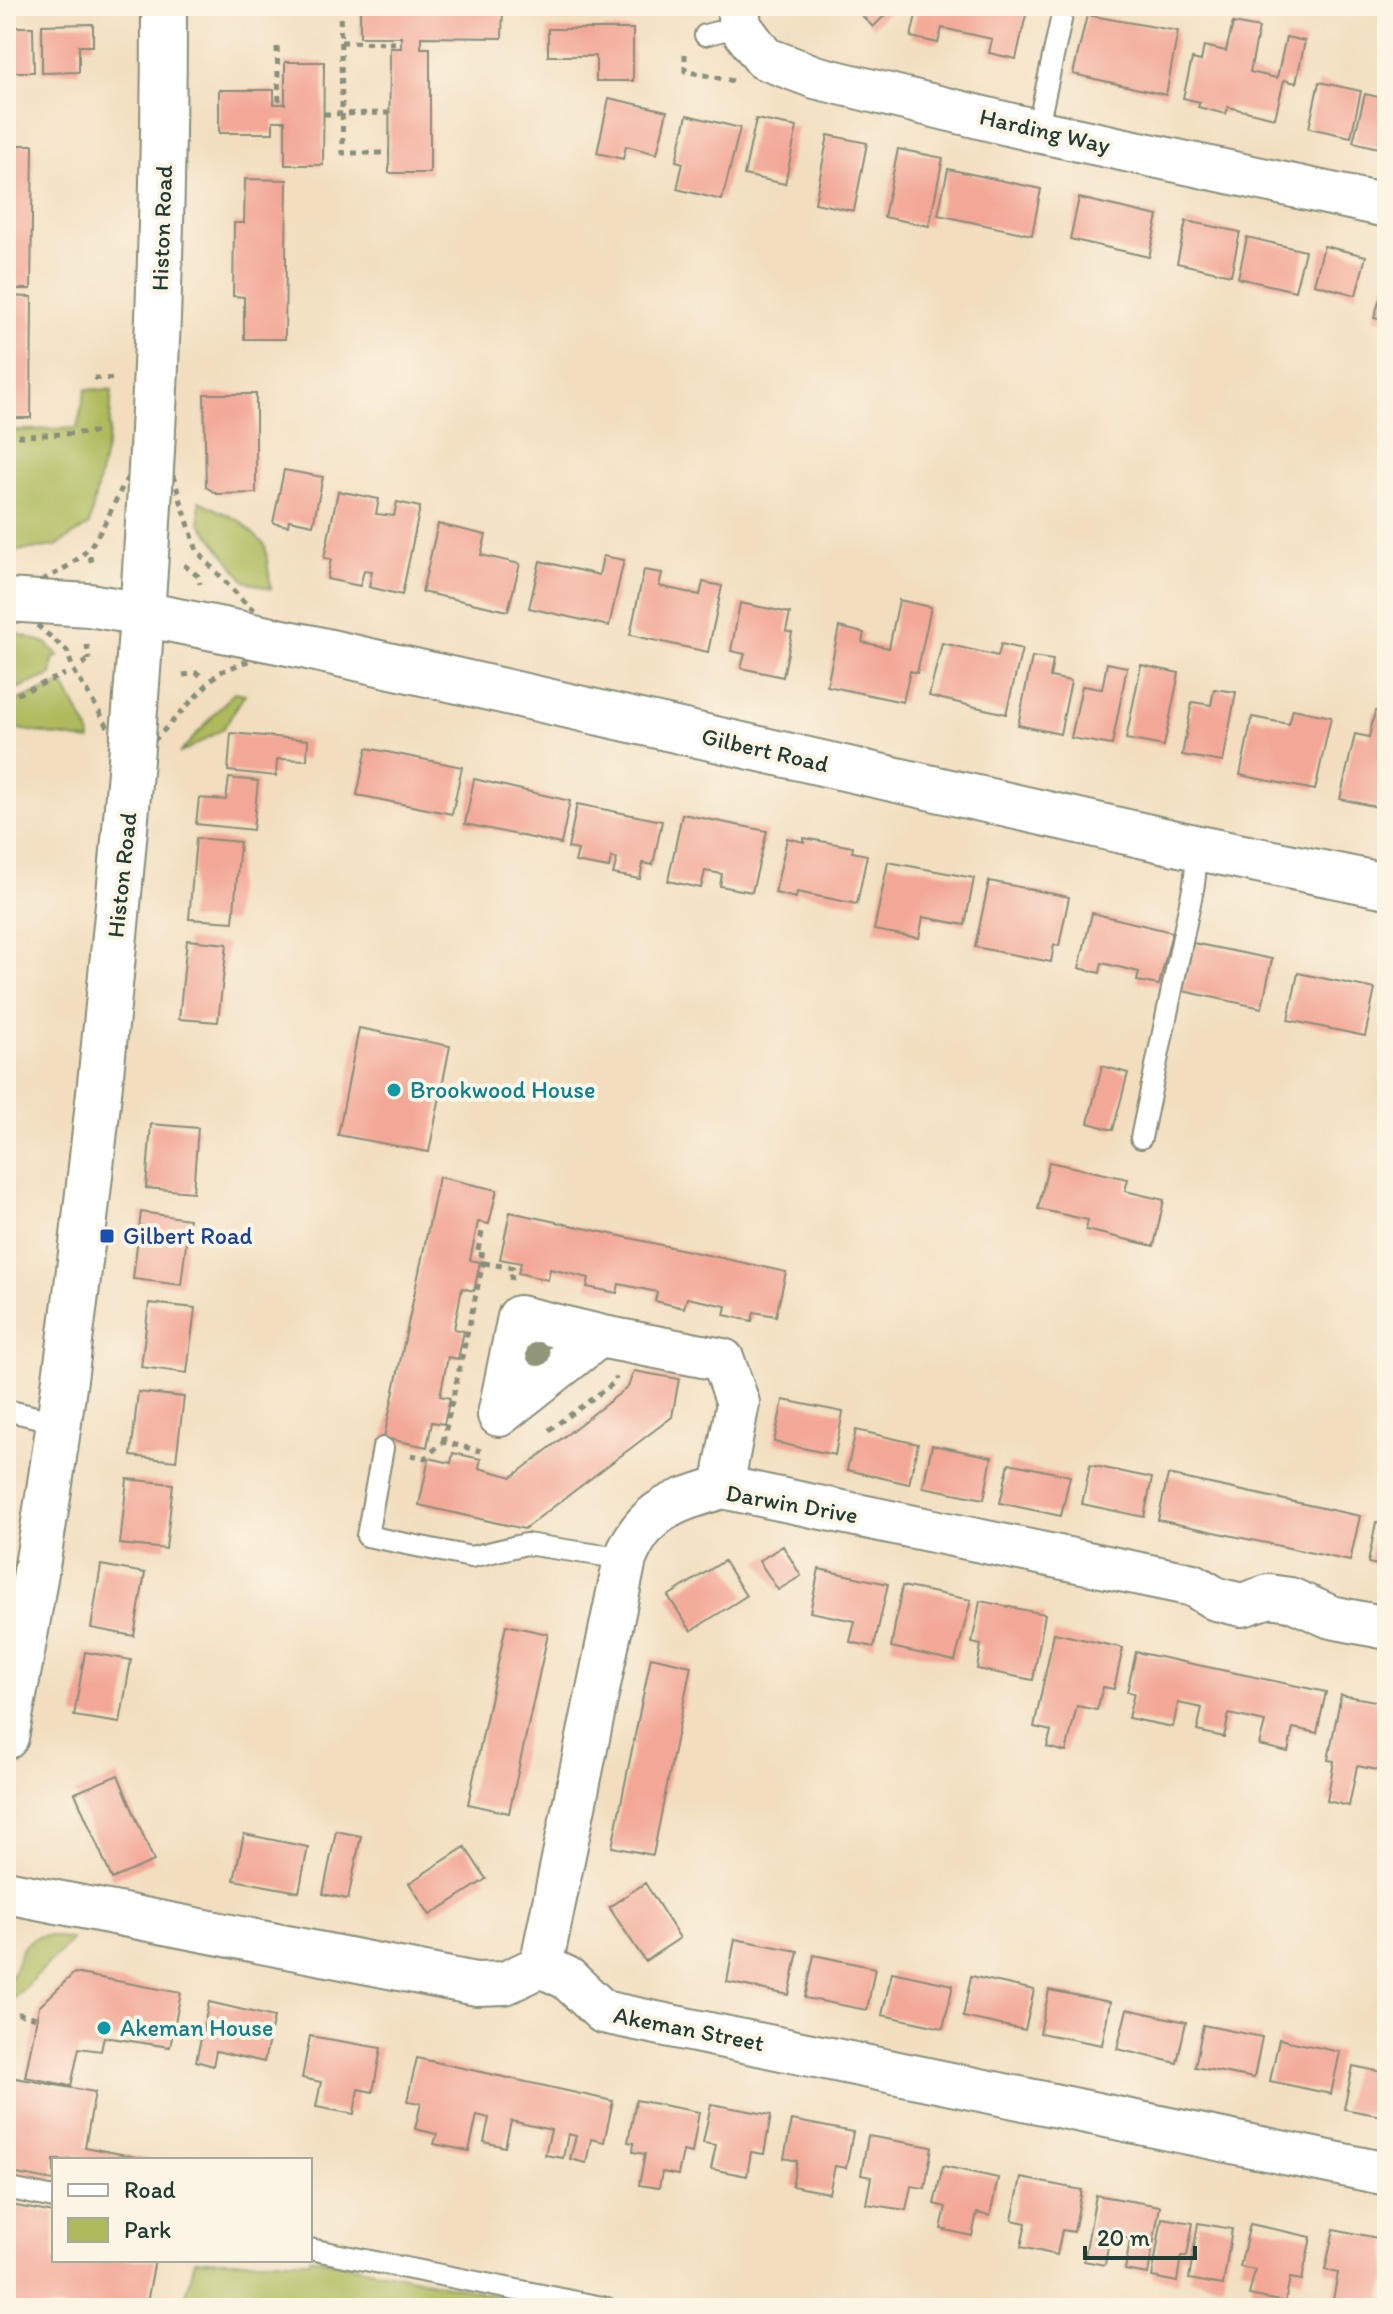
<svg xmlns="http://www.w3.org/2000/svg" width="1393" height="2314" viewBox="0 0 1393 2314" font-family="Itim,sans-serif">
<rect width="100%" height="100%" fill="#fcf5e5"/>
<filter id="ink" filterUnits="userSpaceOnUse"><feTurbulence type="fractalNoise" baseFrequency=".0125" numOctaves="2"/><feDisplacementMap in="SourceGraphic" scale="16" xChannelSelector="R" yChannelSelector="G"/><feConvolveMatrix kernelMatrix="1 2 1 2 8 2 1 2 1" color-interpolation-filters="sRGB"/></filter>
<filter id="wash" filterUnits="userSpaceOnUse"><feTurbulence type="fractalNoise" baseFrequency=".006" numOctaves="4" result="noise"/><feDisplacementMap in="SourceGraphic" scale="32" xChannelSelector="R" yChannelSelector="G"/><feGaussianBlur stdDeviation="1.8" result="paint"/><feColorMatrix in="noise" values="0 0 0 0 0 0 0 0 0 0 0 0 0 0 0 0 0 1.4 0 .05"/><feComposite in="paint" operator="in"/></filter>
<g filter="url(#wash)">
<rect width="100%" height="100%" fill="#f2debf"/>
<path fill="#f7d0ca" d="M6 1401 19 1404 6 1498Z"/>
<path fill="#aeba5c" stroke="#667c48" stroke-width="2" d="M86 389 112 390 109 434 89 525 56 546 6 552V431L77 428Z
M199 501 240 521 265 545 271 589 245 581 200 523Z
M6 630 46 643 59 656 53 659 51 675 6 693Z
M60 685 65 687 89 731 90 741 6 727V704Z
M234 692 245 694 223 729 179 754Z
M45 1935 72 1940 6 2006V1984C24 1964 11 1942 45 1935Z
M310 2257 561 2308H183L195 2260H310Z"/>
<g id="blocks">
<path fill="#f3a796" d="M360 6H503L502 38 421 37V48H430V173H389L390 48H401V37H360Z
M581 6H635V10H581Z
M846 6H894L873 27 854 7 851 10Z
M918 6H1028L1016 59 989 53 992 39 942 28 938 43 911 37Z
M1087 15 1178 31 1166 95 1073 74Z
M1233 23 1259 28 1250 72 1277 78 1286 37 1305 41 1296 83 1284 80 1275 118 1228 107 1226 114 1198 107 1200 102 1183 98 1192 59 1201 61 1204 46 1226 51Z
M93 24V46H79V72L42 73V25Z
M6 27H33L34 72H6Z
M548 29H633V81H596V56H548Z
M285 62H324L323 165H285V121H273V133H219V90H274V104H285Z
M1319 82 1361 91 1351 137 1309 128Z
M1365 94 1387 99V137L1381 135 1378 148 1353 142Z
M609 98 667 111 657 154 626 146 623 159 597 153Z
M687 115 740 128 722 200 677 189 683 163 676 161Z
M756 119 797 127 785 184 744 175Z
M828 135 867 143 854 211 815 203Z
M6 145H33L31 289H6Z
M898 149 943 158 929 226 884 217Z
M948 169 1041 189 1032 235 938 215Z
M245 179 287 180 285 339H244V297L233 296 234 223H244Z
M1079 198 1158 216 1149 257 1070 239Z
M1186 221 1240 232 1231 275 1177 263Z
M1247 237 1305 251 1295 291 1238 278Z
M1324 246 1366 256 1356 295 1314 284Z
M1387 276V321L1374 318Z
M6 296 32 297 31 418H6Z
M204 394H256V493L217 494 206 487Z
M284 470 323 477 313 525 289 520 288 526 273 523Z
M338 491 379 499 376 514 394 516 397 502 420 507 402 595 369 587 372 571 364 570 360 586 327 579 331 559 324 558Z
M438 524 486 535 481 555 520 564 508 611 422 592Z
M603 556 624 560 609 626 529 608 540 561 599 575Z
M644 570 662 573 659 586 700 595 703 582 722 586 708 652 630 635Z
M899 600 931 607 917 673 910 671 903 702 827 686 839 627 864 633 862 642 889 648Z
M740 603 790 613 786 631 792 633 783 677 741 668 745 654 731 651Z
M942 643 998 656 1001 644 1022 649 1006 714 929 696Z
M1032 657 1053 660 1050 677 1071 681 1060 734 1018 725Z
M1107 663 1127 667 1112 745 1071 738 1082 686 1102 689Z
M1141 665 1179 673 1164 746 1126 739Z
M1214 689 1236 692 1223 762 1182 755 1192 702 1211 705Z
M1293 709 1331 717 1315 790 1240 775 1252 717 1289 724Z
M1375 711 1387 713V809L1340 799 1355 734 1369 737Z
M231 733 308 740 307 760 277 759 276 776 228 771Z
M367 748 462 767 452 814 357 795Z
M229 778 258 781 253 830 196 824 199 798 226 800Z
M474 779 570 801 561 844 465 824Z
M577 804 662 821 653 865 643 863 640 879 613 874 617 859 611 857 609 868 575 862 578 850 568 848Z
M682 814 767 831 752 892 720 886 722 874 705 871 701 888 668 881Z
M196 838 240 842 233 922 189 919Z
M787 838 804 842V838L853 847 852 852 867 855 857 904 797 892 796 898 775 893Z
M888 862 974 878 965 925 923 917 919 938 874 930Z
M989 881 1069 897 1059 946 1054 945 1051 962 975 947Z
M1092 913 1172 932 1159 985 1137 981 1139 972 1102 963 1100 973 1079 968Z
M187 940 227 944 218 1022 179 1019Z
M1193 943 1272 959 1262 1008 1183 991Z
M1298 973 1375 989 1365 1036 1288 1020Z
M359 1028 450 1046 429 1152 338 1135Z
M1102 1066 1128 1073 1113 1130 1088 1123Z
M151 1124 198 1128 193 1192 146 1188Z
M1049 1162 1128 1179 1125 1191 1164 1200 1154 1246 1086 1230 1088 1220 1038 1209Z
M439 1177 497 1190 489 1224 478 1222 470 1260 480 1262 474 1291 462 1288 454 1329 464 1331 458 1359 448 1357 440 1396 450 1398 444 1424 432 1422 427 1447 384 1438Z
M141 1212 189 1219 181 1285 133 1279Z
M510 1212 786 1272 776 1316 754 1312 752 1321 724 1315 726 1306 687 1298 684 1308 655 1301 657 1292 619 1284 617 1293 587 1287 589 1278 550 1269 548 1280 518 1273 521 1263 500 1259Z
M149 1303 195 1308 187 1373 141 1367Z
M634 1371 679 1379 672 1417 524 1529 419 1505 429 1458 451 1463 453 1453 481 1459 479 1468 512 1477 628 1387Z
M138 1392 184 1397 176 1461 131 1456Z
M783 1400 843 1412 835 1455 774 1442Z
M856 1430 918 1444 909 1484 847 1470Z
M932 1445 992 1457 984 1499 923 1487Z
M1009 1463 1070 1476 1061 1516 1000 1503Z
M1090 1465 1152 1478 1144 1517 1082 1504Z
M1168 1475 1360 1516 1350 1561 1158 1520Z
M127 1479 173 1484 166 1549 120 1544Z
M1376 1522 1387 1524V1567L1368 1563Z
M783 1546 801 1576 778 1590 759 1561Z
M724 1561 746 1596 691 1631 668 1596Z
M101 1565 145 1573 134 1636 91 1628Z
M819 1569 888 1584 874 1647 850 1642 855 1621 810 1612Z
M902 1586 971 1600 955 1661 891 1647Z
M980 1601 1045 1614 1033 1680 977 1669 981 1645 972 1643Z
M506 1625 548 1634 509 1813 468 1804Z
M1054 1633 1123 1648 1114 1689 1103 1687 1097 1710 1077 1706 1066 1752 1047 1747 1051 1731 1034 1727Z
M85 1652 131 1660 120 1723 74 1716Z
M1136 1652 1326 1692 1317 1733 1293 1728 1288 1752 1259 1745 1265 1722 1229 1714 1224 1737 1197 1731 1202 1708 1178 1703 1173 1727 1128 1718 1134 1693 1127 1692Z
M651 1657 691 1666 653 1855 612 1847Z
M1341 1695 1387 1703 1383 1771 1357 1766 1349 1806 1327 1801 1334 1761 1328 1760Z
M118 1775 154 1861 112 1879 75 1793Z
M336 1831 361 1836 348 1899 323 1894Z
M244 1834 308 1847 299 1892 234 1880Z
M465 1847 486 1879 430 1915 409 1883Z
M645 1883 680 1938 645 1961 609 1907Z
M735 1939 798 1951 789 1995 727 1982Z
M814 1955 875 1968 867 2010 805 1998Z
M892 1972 953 1985 943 2028 882 2015Z
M74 1973 181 1993 170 2047 104 2037 101 2051 79 2048 71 2086 25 2077 39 2007Z
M971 1976 1034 1990 1025 2030 963 2017Z
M1049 1990 1110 2002 1102 2045 1040 2033Z
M209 2002 274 2017 264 2062 216 2051 213 2066 196 2061Z
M1127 2009 1186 2022 1177 2063 1117 2049Z
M1203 2025 1262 2037 1254 2078 1195 2067Z
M310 2036 381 2048 373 2092 358 2089 354 2114 316 2107 321 2082 302 2078Z
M1279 2039 1340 2052 1331 2094 1270 2081Z
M417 2058 613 2101 604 2142 591 2139 586 2163 570 2159 576 2136 568 2134 563 2158 545 2155 551 2130 511 2121 505 2147 484 2142 489 2118 477 2115 469 2151 434 2144 437 2134 415 2129 421 2103 407 2101Z
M1353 2066 1387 2073V2117L1344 2109Z
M10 2077 95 2092 85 2147 152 2160H54V2181L6 2172V2098Z
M636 2100 699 2112 692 2153 683 2151 678 2175 662 2172 659 2188 639 2185 645 2154 633 2152 634 2143 628 2142Z
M711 2104 771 2115 764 2154 751 2152 747 2176 711 2169 716 2145 703 2143Z
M792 2120 853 2132 846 2168 835 2166 829 2193 792 2186 797 2161 784 2158Z
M868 2136 932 2147 925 2188 911 2186 906 2210 866 2204 871 2177 861 2175Z
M943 2166 998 2178 990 2216 977 2213 972 2236 941 2229 946 2207 934 2204Z
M1021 2178 1082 2190 1074 2232 1062 2230 1057 2255 1021 2247 1026 2223 1012 2220Z
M1096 2195 1160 2206 1148 2274 1125 2270 1130 2239 1121 2237 1110 2235 1105 2265 1084 2261Z
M6 2204 54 2213V2260H155L146 2308H6Z
M1162 2218 1193 2223 1187 2256H1181L1177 2282 1152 2277Z
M1198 2223 1232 2229 1223 2285 1189 2279Z
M1250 2224 1311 2237 1302 2280 1290 2278 1285 2302 1249 2295 1255 2270 1240 2267Z
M1334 2229 1387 2240V2276L1380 2308H1344L1345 2303 1333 2300 1338 2273 1325 2270Z"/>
</g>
</g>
<g filter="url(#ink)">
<use href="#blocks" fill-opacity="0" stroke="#888e7a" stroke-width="2"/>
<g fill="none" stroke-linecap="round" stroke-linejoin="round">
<g stroke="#888e7a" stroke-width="24">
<path id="service" d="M705 35 740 26
M1037 131 1064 6
M1141 1138 1194 884 1198 848
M6 1410 57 1422
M383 1448 367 1536 471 1557 526 1544 625 1559
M6 2188 54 2198
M310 2249 607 2308"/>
</g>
<g stroke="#888e7a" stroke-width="46">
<path id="minor" d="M738 6 740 26 764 58 815 77 1037 131 1387 206
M6 600 89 605 143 614
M599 1336 519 1317 499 1415 599 1336 723 1360 738 1403 722 1487
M6 1892 476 1984 505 1983 541 1966 567 1978 603 2012 1387 2174
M541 1966 625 1559C645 1509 674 1502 722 1487L1193 1585 1216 1599 1242 1605 1269 1596 1290 1599 1331 1617 1387 1628"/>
</g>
<g stroke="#888e7a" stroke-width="48">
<path id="tertiary" d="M143 614 308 647 1198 848 1387 886"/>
</g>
<g stroke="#888e7a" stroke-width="48">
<path id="secondary" d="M6 1737C56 1486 86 1230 111 975 144 653 164 330 164 6"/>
</g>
<path stroke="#888e7a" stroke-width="5" stroke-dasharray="6 6" stroke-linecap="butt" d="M340 6 343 153H389
M686 16 688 6
M341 42 401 43
M277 47 279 104
M685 54V71L733 81
M324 114 389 113
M94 378 117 379
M6 437 98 432
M154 445 172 473 197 551 247 605 308 647 245 662 218 673 131 765 73 669 67 651 8 600C37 580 75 570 95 540 118 504 120 477 154 445Z
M90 556 92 566
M184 565 198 576 200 584
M87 645 89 660
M82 664 89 660
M183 675 197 673 203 678
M6 699 65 674
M484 1263 513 1268 511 1280
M549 1430 614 1383 616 1377
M443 1442 483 1263 485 1255 477 1254 483 1228
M411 1455 425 1458 443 1442 481 1451
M6 2011 37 2018"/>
<use href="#service" stroke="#fff" stroke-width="20"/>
<use href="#minor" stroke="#fff" stroke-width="42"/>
<use href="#tertiary" stroke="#fff" stroke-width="44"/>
<use href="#secondary" stroke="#fff" stroke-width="44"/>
</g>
<circle fill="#929678" cx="538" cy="1354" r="12"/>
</g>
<g fill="#0f9aa8" stroke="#fcf5e5" stroke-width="3">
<circle cx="394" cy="1090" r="8"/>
<circle cx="104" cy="2028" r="8"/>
</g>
<rect fill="#1a4fb4" stroke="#fcf5e5" stroke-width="3" x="99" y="1228" width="16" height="16" rx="4"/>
<g text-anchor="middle" stroke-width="8" stroke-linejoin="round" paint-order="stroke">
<g font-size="24" fill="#1f3d34" stroke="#fcf5e5">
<text transform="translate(1045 131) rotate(13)" y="8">Harding Way</text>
<text transform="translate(162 228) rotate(-88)" y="8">Histon Road</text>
<text transform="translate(765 750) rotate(13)" y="8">Gilbert Road</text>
<text transform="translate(122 875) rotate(-84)" y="8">Histon Road</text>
<text transform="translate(792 1504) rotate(10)" y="8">Darwin Drive</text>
<text transform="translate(689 2029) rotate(11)" y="8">Akeman Street</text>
</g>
<g font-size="24" fill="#0d838f" stroke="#fcf5e5" text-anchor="start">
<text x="410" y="1098">Brookwood House</text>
<text x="120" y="2036">Akeman House</text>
</g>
<g font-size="24" fill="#164399" stroke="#fcf5e5" text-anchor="start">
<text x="123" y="1244">Gilbert Road</text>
</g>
</g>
<rect width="1393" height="2314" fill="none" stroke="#fcf5e5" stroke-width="32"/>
<rect x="52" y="2158" width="260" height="104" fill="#fcf5e5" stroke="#a4ab9e" stroke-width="2"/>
<rect x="68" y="2184" width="40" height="12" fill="#ffffff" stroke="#a4ab9e" stroke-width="2"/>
<text x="124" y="2198" font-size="24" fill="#1f3d34">Road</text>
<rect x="68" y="2218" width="40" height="24" fill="#aeba5c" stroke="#a4ab9e" stroke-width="2"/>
<text x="124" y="2238" font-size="24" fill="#1f3d34">Park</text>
<path d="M1085 2246v12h110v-12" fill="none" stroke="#1f3d34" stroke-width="4"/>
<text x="1097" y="2246" font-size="24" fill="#1f3d34" stroke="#fcf5e5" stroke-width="6" paint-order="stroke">20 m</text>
</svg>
